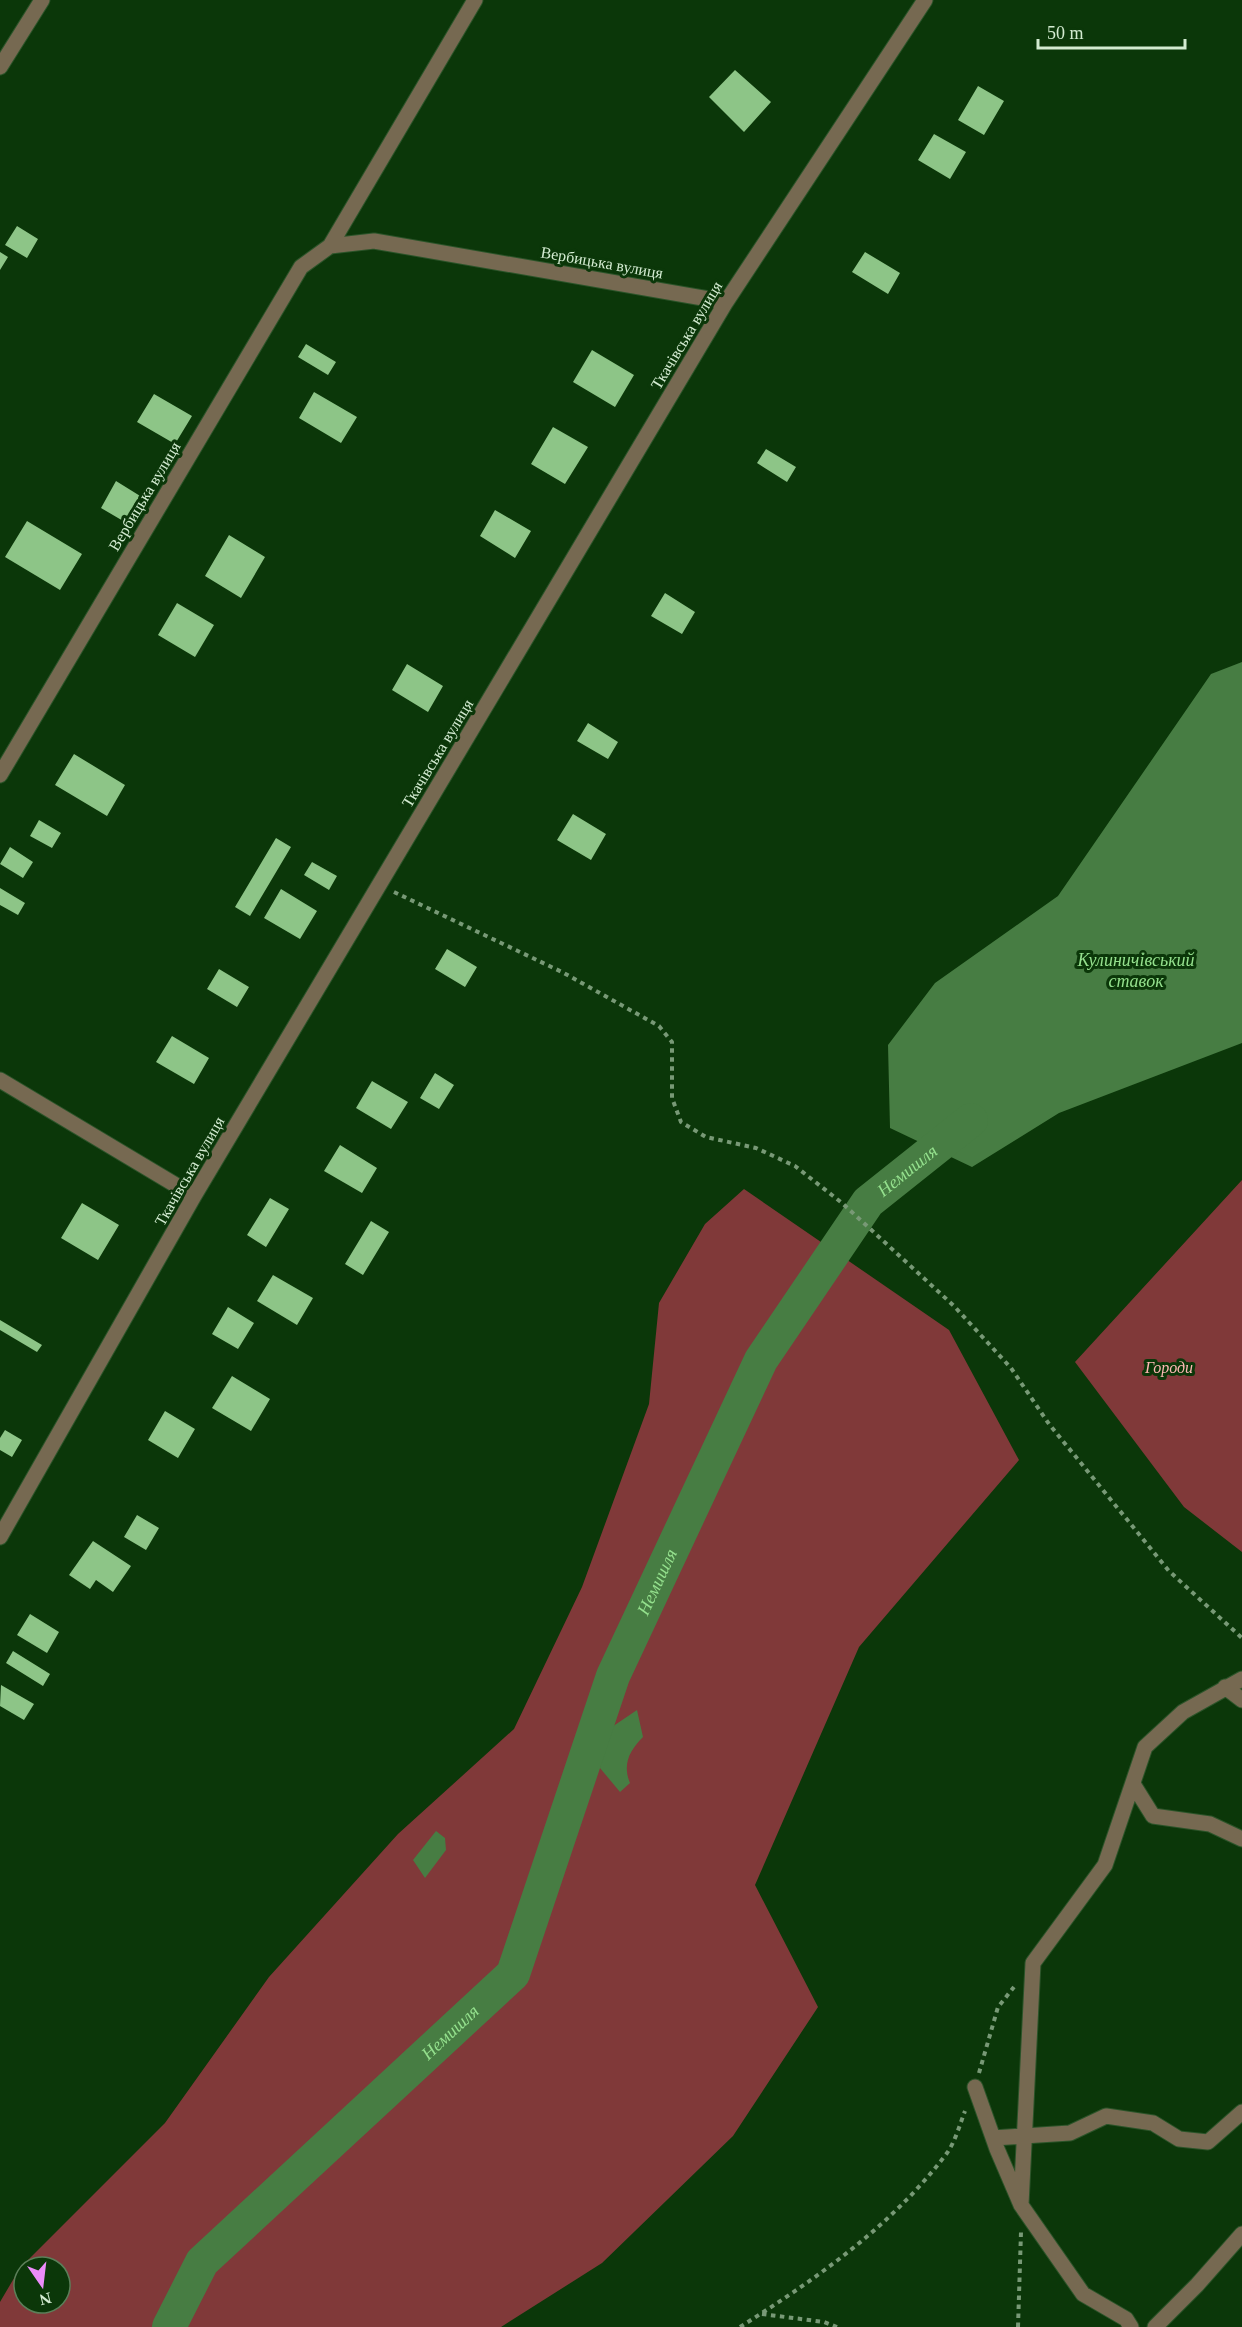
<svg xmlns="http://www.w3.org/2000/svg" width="1242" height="2327" viewBox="0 0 1242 2327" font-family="'Times New Roman',serif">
<rect width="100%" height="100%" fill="#0b3709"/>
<path fill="#803939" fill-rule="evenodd" d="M1242 1180V1552L1184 1507 1075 1362Z
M744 1189 949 1330 1019 1460 859 1647 755 1885 818 2007 733 2136 602 2263 501 2327H0V2302L20 2268 165 2123 269 1977 398 1834 514 1729 582 1587 649 1404 659 1303 705 1224ZM24 2267H60V2303H24Z"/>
<path fill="#477d43" d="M1242 662V1043L1059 1113 972 1167 890 1128 888 1045 935 983 1058 896 1211 674Z
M637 1710 643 1737C630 1750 622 1764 630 1783L620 1792 600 1768 603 1733Z
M436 1831 445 1838 446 1850 425 1878 413 1860Z"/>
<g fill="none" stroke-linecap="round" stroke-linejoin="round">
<path stroke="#477d43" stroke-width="34" id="s1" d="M169 2327 202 2262 513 1974 613 1676 761 1360 868 1202 971 1120"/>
</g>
<path fill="#8dc587" d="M735 70 771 102 744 132 709 97Z
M978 86 1004 101 984 135 958 120Z
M934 134 966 152 950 179 918 160Z
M17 226 38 239 27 258 5 245Z
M0 252 8 257 0 270Z
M865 252 900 273 888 294 852 272Z
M306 344 336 362 328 375 298 357Z
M592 350 634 375 615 407 573 382Z
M314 392 357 417 341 443 299 418Z
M154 394 192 416 175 444 137 422Z
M553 427 588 447 565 484 531 464Z
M766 449 796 467 787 482 757 463Z
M116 481 145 499 130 525 101 508Z
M495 510 531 531 515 558 480 536Z
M27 521 82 554 60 590 5 557Z
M229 535 265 557 241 598 205 576Z
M665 593 695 612 682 634 651 616Z
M177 603 214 625 195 657 158 635Z
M407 664 443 686 428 712 392 690Z
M588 723 618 742 608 759 577 741Z
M74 754 125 785 107 816 55 785Z
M573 814 606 834 591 860 557 840Z
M39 820 61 833 52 848 30 836Z
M276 838 291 847 250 916 235 907Z
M10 847 33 862 23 878 0 864Z
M312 862 337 876 329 890 304 875Z
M0 888 25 903 18 915 0 905Z
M281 889 317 911 300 939 264 918Z
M447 949 477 967 465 987 435 969Z
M219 969 249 987 237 1007 207 989Z
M172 1036 209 1058 194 1084 156 1062Z
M435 1073 454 1085 439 1109 420 1098Z
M372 1081 408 1102 391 1129 356 1108Z
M340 1145 377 1168 362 1193 324 1171Z
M270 1198 289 1209 266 1247 247 1235Z
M82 1203 119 1225 98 1260 61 1238Z
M371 1221 389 1232 363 1275 345 1264Z
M273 1275 313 1298 297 1325 257 1301Z
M228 1307 254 1323 238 1349 212 1334Z
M0 1320 42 1345 37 1352 0 1330Z
M232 1376 270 1399 251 1431 212 1408Z
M165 1411 195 1429 178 1458 148 1440Z
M5 1430 22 1440 12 1457 0 1450V1438Z
M137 1515 159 1528 146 1550 124 1537Z
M93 1541 131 1566 113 1592 96 1580 90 1589 69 1575Z
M30 1614 59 1632 47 1653 17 1635Z
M13 1651 50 1674 43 1686 6 1663Z
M1 1685 34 1704 24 1720 0 1706Z"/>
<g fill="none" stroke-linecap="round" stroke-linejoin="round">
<g stroke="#2b5429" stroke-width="17">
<path id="minor" d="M0 67 42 0
M330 246 475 0
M0 775 301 267 330 246 374 241 726 302
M0 1080 194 1196
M0 1537 194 1196 726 302 925 0
M1225 1687 1242 1700
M1133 1784 1153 1816 1210 1824 1242 1839
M975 2087 997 2149 1021 2205 1083 2294 1126 2319 1131 2327
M993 2138 1070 2133 1106 2116 1153 2123 1179 2139 1208 2142 1242 2112
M1021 2205 1033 1963 1105 1865 1145 1747 1183 1712 1242 1679
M1155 2327 1197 2285 1242 2234"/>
</g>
<path stroke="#789976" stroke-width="4" stroke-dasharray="4.5 4.5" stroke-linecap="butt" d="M394 892 562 972 659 1026 672 1042V1098L681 1122 706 1137 756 1148 795 1166 842 1203 954 1306 1011 1368 1049 1424 1169 1571 1242 1638
M979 2073 998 2007 1014 1987
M762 2314 824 2322 837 2327
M740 2327C816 2279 892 2226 947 2153 955 2142 960 2124 965 2111
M1018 2327 1021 2232"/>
<use href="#minor" stroke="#766951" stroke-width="15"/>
</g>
<g text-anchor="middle" stroke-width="6" stroke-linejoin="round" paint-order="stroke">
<g font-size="16" fill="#d3ebd1" stroke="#0b3709">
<text transform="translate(602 262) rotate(10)" y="6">Вербицька вулиця</text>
<text transform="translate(686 335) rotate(-59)" y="6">Ткачівська вулиця</text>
<text transform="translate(144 496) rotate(-59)" y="6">Вербицька вулиця</text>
<text transform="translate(437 753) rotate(-59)" y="6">Ткачівська вулиця</text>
<text transform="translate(189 1171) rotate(-60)" y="6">Ткачівська вулиця</text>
</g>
<g font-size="16" font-style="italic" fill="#feb8b5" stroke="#0b3709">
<text x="1169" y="1373">Городи</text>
</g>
<g font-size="18" font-style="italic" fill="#94e08d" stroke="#0b3709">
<text x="1136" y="966">Кулиничівський<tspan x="1136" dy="21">ставок</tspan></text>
<text dy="6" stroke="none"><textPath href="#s1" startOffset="1401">Немишля</textPath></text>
<text dy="6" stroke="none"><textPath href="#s1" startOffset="915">Немишля</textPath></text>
<text dy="6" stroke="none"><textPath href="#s1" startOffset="411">Немишля</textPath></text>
</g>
</g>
<g transform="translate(42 2285) rotate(166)"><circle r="28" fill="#0b3709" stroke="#5b7f59" stroke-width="1.5"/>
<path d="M0-4.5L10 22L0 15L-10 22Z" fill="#ec8cfa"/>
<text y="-9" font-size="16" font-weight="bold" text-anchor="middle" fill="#d3ebd1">N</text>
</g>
<path d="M1038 39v9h147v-9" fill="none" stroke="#d3ebd1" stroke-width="3"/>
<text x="1047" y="39" font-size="18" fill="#d3ebd1" stroke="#0b3709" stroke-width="4.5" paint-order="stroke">50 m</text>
</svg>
